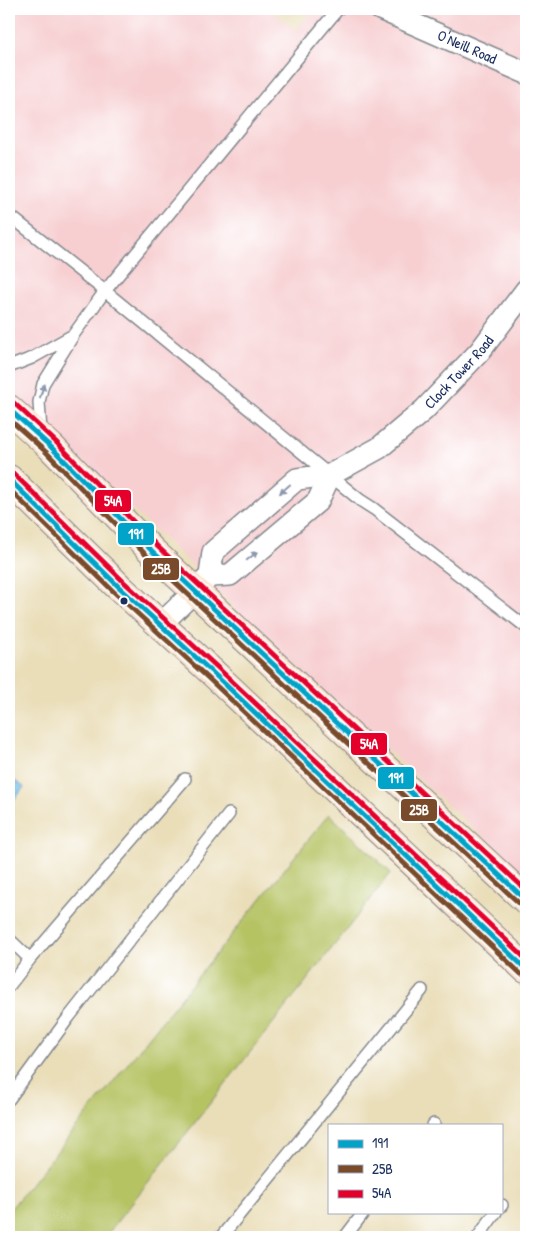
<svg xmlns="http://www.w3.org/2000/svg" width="535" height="1246" viewBox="0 0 535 1246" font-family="'Patrick Hand',sans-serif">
<rect width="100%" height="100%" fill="#fff"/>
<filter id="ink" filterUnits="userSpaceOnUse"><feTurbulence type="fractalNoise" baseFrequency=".02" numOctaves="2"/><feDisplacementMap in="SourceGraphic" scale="10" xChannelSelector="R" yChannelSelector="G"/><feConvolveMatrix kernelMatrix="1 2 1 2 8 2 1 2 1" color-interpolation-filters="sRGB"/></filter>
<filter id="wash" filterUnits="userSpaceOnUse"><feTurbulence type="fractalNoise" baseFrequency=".0096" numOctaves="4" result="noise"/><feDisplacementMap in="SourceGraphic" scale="20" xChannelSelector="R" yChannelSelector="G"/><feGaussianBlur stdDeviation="1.12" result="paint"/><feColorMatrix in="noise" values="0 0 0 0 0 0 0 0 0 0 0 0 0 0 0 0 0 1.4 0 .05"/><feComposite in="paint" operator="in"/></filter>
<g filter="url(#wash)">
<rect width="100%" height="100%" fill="#eadeb9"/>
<path fill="#f7cfd1" d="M9 9H269L296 30 314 9H526V877L238 612 189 562 9 393Z"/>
<path fill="#b6c364" stroke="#687961" d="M329 814 391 873 105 1237H9V1211Z"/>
<path fill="#6bbae6" stroke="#4374a2" d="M9 777 24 787 9 808Z"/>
</g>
<g filter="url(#ink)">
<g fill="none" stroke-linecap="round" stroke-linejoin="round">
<g stroke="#82868c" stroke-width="14">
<path id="lane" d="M9 215 105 291 360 500 374 509 526 627
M9 367 32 358 73 335
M41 431 39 402 43 384 74 334 105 291 338 9
M9 939 30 959 9 986
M30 959 185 779
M9 1099 69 1017 229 814
M433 1125 434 1124
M501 1206 502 1205
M221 1237 422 990
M345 1237 364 1212
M478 1237 496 1212"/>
</g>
<g stroke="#82868c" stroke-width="24">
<g id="street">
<path id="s1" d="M380 9 526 73"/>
<path id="s2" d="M210 576 213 552 297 479 330 475 379 448 424 410 480 351 526 290"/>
<path d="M160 625 210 576 230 575 318 501 330 475"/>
</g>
</g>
<g stroke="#82868c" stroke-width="30">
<path id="secondary" d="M9 409 51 447 152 551 526 900
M9 479 119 587 212 672 526 969"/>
</g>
<use href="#lane" stroke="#fff" stroke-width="11"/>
<use href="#street" stroke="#fff" stroke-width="21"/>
<use href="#secondary" stroke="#fbe5cf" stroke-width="28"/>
<g stroke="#fff" stroke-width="9">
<path id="bus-1" d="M9 409 51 447 152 551 526 900
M9 479 119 587 212 672 526 969"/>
</g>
<g stroke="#fff" stroke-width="9">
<path id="bus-2" d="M9 419 46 452 147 556 521 905
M9 489 114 592 207 677 521 974"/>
</g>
<g stroke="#fff" stroke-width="9">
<path id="bus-3" d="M14 403 56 442 157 546 526 890
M14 474 124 582 217 667 526 959"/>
</g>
<use href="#bus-1" stroke="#01a3c8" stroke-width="5"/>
<use href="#bus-2" stroke="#7a4b2a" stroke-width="5"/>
<use href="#bus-3" stroke="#e4002b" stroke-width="5"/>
</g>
<defs><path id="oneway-solid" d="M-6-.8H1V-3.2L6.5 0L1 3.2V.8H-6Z" transform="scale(1.25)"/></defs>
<g fill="#8d97ae">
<use href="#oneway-solid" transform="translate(42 391) rotate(-73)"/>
<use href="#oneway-solid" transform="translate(285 489) rotate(139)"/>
<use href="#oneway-solid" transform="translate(252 556) rotate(-39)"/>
</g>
</g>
<circle fill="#1b2f5e" stroke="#fff" stroke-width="2" cx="124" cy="601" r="4.5"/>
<g text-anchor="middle" stroke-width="5" stroke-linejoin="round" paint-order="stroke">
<g font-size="15" fill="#1b2f5e" stroke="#fff">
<text dy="5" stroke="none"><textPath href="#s1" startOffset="95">O'Neill Road</textPath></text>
<text dy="5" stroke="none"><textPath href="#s2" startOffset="335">Clock Tower Road</textPath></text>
</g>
</g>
<g stroke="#fff" stroke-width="2">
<rect x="94" y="489" width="38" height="24" rx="5" fill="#e4002b"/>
<rect x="117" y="522" width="38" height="24" rx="5" fill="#01a3c8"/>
<rect x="142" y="557" width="38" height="24" rx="5" fill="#7a4b2a"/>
<rect x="350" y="732" width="38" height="24" rx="5" fill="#e4002b"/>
<rect x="377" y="766" width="38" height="24" rx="5" fill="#01a3c8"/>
<rect x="400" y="798" width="38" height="24" rx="5" fill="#7a4b2a"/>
</g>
<g font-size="14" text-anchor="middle" font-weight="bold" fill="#fff">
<text x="113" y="506">54A</text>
<text x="136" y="539">191</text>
<text x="161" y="574">25B</text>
<text x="369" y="749">54A</text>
<text x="396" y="783">191</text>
<text x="419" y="815">25B</text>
</g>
<rect width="535" height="1246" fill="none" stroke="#fff" stroke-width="30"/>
<rect x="328" y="1124" width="175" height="90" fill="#ffffff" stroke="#a4acbf"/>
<rect x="338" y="1140" width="25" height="8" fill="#01a3c8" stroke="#a4acbf"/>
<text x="372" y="1148" font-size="15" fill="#1b2f5e">191</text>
<rect x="338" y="1165" width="25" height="8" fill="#7a4b2a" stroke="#a4acbf"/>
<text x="372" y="1174" font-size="15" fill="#1b2f5e">25B</text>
<rect x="338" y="1190" width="25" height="8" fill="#e4002b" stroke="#a4acbf"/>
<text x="372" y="1198" font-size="15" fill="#1b2f5e">54A</text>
</svg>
